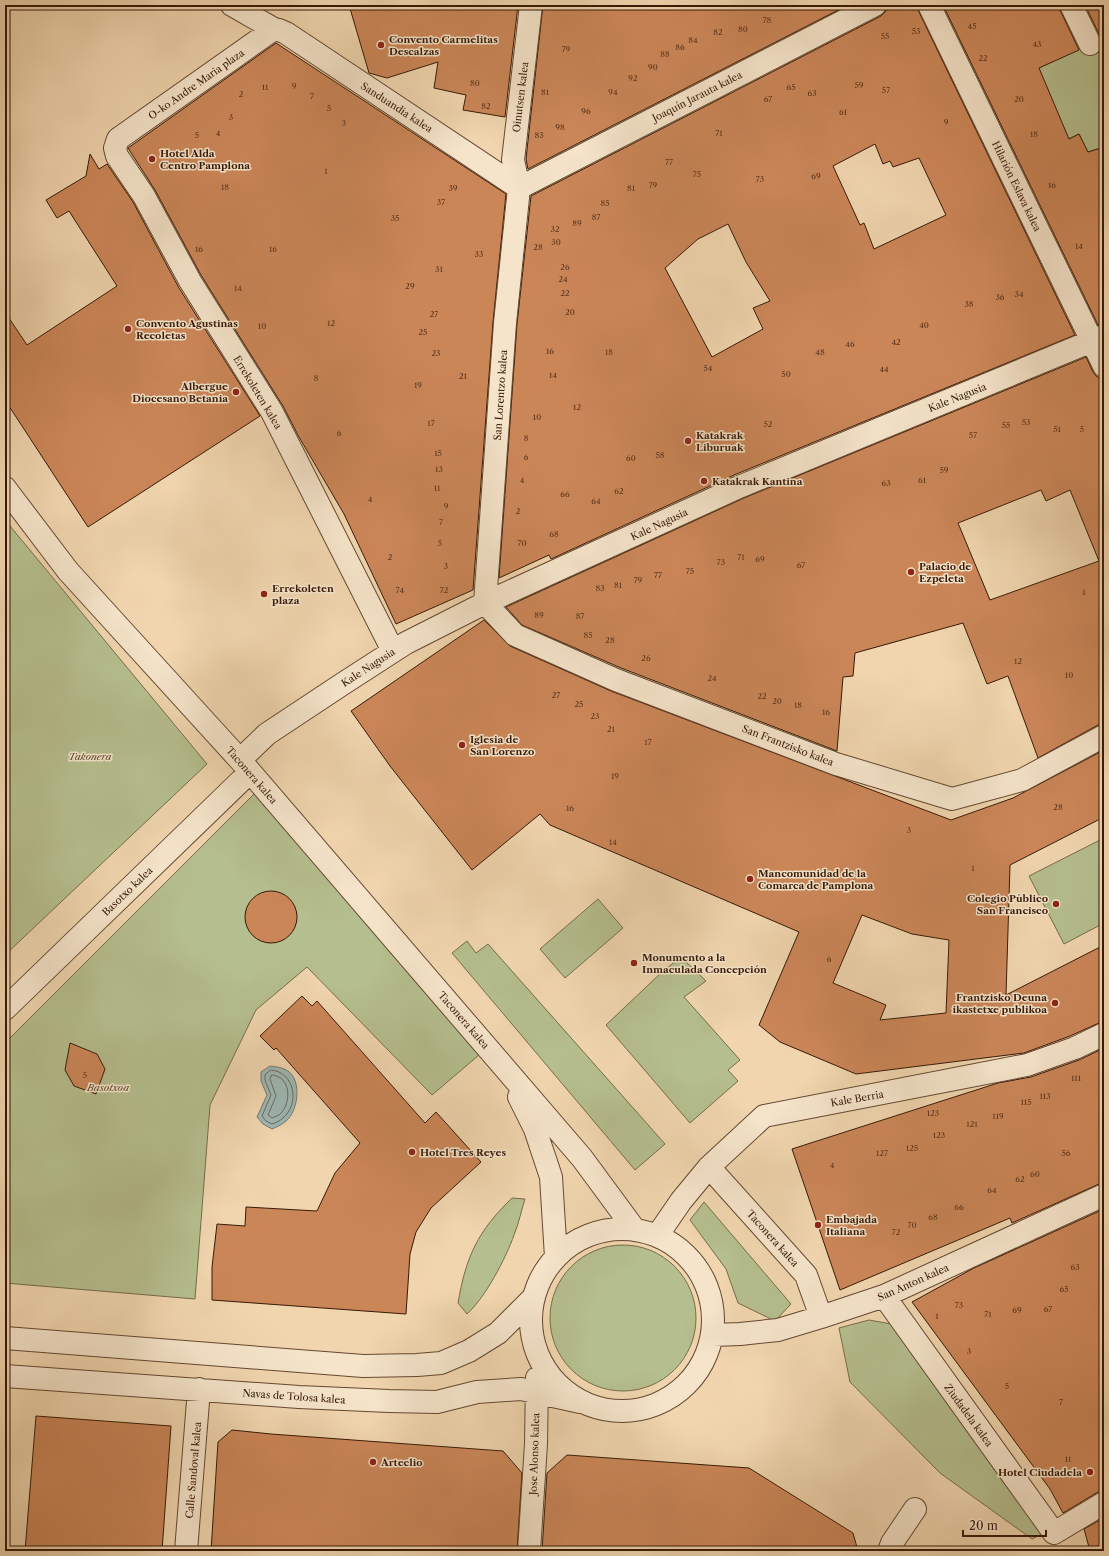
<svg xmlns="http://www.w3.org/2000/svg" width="1109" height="1556" viewBox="0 0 1109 1556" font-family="'Libre Caslon Text',serif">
<rect width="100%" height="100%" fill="#f0d5ae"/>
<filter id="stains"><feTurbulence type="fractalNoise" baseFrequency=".005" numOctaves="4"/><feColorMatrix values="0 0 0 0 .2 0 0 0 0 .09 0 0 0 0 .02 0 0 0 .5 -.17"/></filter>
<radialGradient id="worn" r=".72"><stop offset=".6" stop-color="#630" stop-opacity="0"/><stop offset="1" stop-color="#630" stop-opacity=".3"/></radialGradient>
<path fill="#b5be8e" stroke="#766c4a" d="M1104 37V147L1088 152 1079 134 1068 139 1038 68Z
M5 520 207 764 5 955Z
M255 793 479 1055 432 1095 307 967 256 1010 210 1105 195 1299 5 1283V1043Z
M1104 838V923L1064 944 1029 876Z
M598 899 623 928 565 978 540 949Z
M467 941 476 953 488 944 665 1144 635 1170 452 953Z
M681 957 706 981 684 997 740 1060 728 1070 738 1081 690 1123 606 1025 662 972Z
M512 1198 525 1199C521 1211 519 1223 514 1235 506 1258 485 1298 467 1314L458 1303C466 1256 478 1231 512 1198Z
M704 1202 791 1304 775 1321 738 1303 726 1269 690 1220Z
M550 1318a73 73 0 1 1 146 0a73 73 0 1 1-146 0Z
M869 1320 897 1325 1046 1532 1032 1539 940 1473 850 1382 839 1328Z"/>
<path fill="#9db7b3" stroke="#74786e" d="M270 1066C278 1067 287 1068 292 1075 301 1087 297 1112 286 1121 282 1125 276 1127 272 1129L263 1124 257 1117 267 1095 261 1081V1072Z"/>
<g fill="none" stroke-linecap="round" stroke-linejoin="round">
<path stroke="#6a685d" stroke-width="1" d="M271 1070C295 1072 300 1104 283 1118 280 1121 275 1123 272 1124L266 1121 262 1116 271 1095 265 1080V1075Z
M272 1075C291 1076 292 1103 280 1114 278 1116 274 1117 272 1118L268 1115 276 1096 270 1079Z"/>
</g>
<path fill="#cb8658" stroke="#371907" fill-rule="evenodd" d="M349 5H518L505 117 463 110 466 95 434 88 438 62 387 78 369 73Z
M543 5H848L528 169 526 159Z
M887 5H917L918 10 1075 335 734 475 551 559 549 555 499 578 517 324 531 196 881 16 886 11ZM875 144 883 164 890 161 893 167 919 158 946 215 874 249 864 223 860 225 833 166ZM728 224 746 262 770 301 753 308 763 329 712 357 665 268 698 239Z
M943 5H1059L1060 10 1079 50 1039 68 1069 139 1079 134 1088 152 1104 147V324L1098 325Z
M1085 5H1104V39L1102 40Z
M276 43 506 194 493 322 473 590 396 624 344 514 299 437 283 406 201 275 155 190 128 148Z
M90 154 99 169 107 164 133 202 179 288 260 416 88 527 5 400V312L27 345 117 286 69 211 57 218 46 200 86 176Z
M1086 357 1093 372 1097 377 1104 378V724L1098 725 1038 758 1008 676 987 684 963 623 855 653 853 676 843 677 837 751 621 668 522 625 506 607 744 498ZM1041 490 1046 501 1070 490 1099 561 990 600 958 523Z
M484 620 510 646 611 691 951 820 1013 798 1104 750V817L1010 865 1006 995 1104 945V1022L1099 1023 1070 1036 1024 1053 856 1074 780 1042 759 1025 799 932 550 825 540 814 472 870 390 766 351 711ZM862 915 912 934 949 940 946 1013 880 1020 886 1005 833 983Z
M245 917a26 26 0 1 1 52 0a26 26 0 1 1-52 0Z
M302 996 312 1006 317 1001 425 1123 436 1112 481 1162 431 1208 416 1232 410 1254 406 1314 212 1300V1267L217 1224 245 1226 246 1207 317 1211 335 1173 360 1143 276 1048 274 1050 260 1036Z
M70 1043 97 1054 105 1069 96 1094 74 1086 65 1070Z
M1104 1048V1183L1099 1184 1012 1223 1010 1218 840 1290 792 1149 998 1083 1031 1077 1079 1060Z
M1104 1209V1491L1098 1492 1063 1513 1050 1489 912 1302 974 1268Z
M36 1416 171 1426 162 1551H25Z
M232 1430 271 1434 503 1451 522 1473 517 1551H211L218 1442Z
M567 1455 749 1468 853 1533 858 1551H542L547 1473Z
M1104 1518V1551H1090L1084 1529Z"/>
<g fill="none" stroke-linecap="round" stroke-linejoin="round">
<g stroke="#654831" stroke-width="24">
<path id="minor" d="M232 5 274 29 279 30 286 33 519 188
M929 5 1104 366
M1071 5 1090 44
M274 29 118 139 115 148 117 156 144 196 190 281 272 412 393 651
M519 188 875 5
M5 488 68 571 240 760 582 1158 635 1230
M485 603 515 635 616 680 836 764 952 799 1022 780 1104 736
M485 603 505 323 519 188 513 160 531 5
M240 760 267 734 344 683 406 643 485 603 739 487 1104 336
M5 1009 250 772
M519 1097 535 1129 551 1177 556 1257
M709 1167 806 1275 821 1317
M531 1320a91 91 0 1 1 182 0a91 91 0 1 1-182 0Z
M657 1236 681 1201 709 1167 764 1116 1027 1065 1075 1048 1104 1034
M884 1296 1054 1533 1104 1503
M713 1335 740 1334 778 1330 821 1317 884 1296 1104 1195
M5 1338 363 1366 417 1365 441 1363 469 1351 498 1333 534 1297
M5 1376 299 1397 389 1401 437 1402 477 1392 521 1389 580 1402
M186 1551 199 1389
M529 1551 536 1444 537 1378
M889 1551 892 1543 915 1509"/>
</g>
<use href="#minor" stroke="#f5e4ca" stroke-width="22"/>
</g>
<g fill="#8f2418" stroke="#f5e4ca" stroke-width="1.5">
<circle cx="381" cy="45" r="4"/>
<circle cx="152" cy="159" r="4"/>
<circle cx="128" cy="329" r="4"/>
<circle cx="236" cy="392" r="4"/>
<circle cx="688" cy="441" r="4"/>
<circle cx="704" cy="481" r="4"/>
<circle cx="911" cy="572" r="4"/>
<circle cx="264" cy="594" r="4"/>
<circle cx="462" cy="745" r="4"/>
<circle cx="750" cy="879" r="4"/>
<circle cx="1056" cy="904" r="4"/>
<circle cx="634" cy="963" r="4"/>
<circle cx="1055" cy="1003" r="4"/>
<circle cx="412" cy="1152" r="4"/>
<circle cx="818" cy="1225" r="4"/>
<circle cx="373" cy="1462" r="4"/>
<circle cx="1090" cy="1472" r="4"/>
</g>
<g text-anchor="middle" stroke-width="3" stroke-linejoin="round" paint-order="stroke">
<g font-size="8" fill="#5c341b">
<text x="767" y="23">78</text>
<text x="972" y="29">45</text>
<text x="743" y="32">80</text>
<text x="916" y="34">53</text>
<text x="718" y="35">82</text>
<text x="885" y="39">55</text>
<text x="693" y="43">84</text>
<text x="1037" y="47">43</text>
<text x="680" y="50">86</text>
<text x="566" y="52">79</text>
<text x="665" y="57">88</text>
<text x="983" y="61">22</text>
<text x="653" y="70">90</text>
<text x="633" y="81">92</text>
<text x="475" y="86">80</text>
<text x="859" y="88">59</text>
<text x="294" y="89">9</text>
<text x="265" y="90">11</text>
<text x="791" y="90">65</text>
<text x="886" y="93">57</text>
<text x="545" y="95">81</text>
<text x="613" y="95">94</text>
<text x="812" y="96">63</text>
<text x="241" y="97">2</text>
<text x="312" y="99">7</text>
<text x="768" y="102">67</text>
<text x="1019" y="102">20</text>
<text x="486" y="109">82</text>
<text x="329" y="111">5</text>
<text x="586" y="114">96</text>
<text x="843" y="115">61</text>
<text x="231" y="120">3</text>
<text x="946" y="125">9</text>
<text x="344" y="126">3</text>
<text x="560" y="130">98</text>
<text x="218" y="136">4</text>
<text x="719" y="136">71</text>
<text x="1034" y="137">18</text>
<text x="197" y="138">5</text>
<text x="539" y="138">83</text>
<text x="669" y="165">77</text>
<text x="326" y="174">1</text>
<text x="697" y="177">75</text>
<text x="816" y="179">69</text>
<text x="760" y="182">73</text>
<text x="653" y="188">79</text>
<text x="1052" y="188">16</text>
<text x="225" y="190">18</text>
<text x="453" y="191">39</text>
<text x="631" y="191">81</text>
<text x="441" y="205">37</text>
<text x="605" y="206">85</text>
<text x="596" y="220">87</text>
<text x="395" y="221">35</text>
<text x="577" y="226">89</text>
<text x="555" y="232">32</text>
<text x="556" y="245">30</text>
<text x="1079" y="249">14</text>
<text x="538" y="250">28</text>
<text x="199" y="252">16</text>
<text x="273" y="252">16</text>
<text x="479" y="257">33</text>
<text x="565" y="270">26</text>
<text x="439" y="272">31</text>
<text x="563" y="282">24</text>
<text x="410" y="289">29</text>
<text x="238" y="291">14</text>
<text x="565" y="296">22</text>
<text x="1019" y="297">34</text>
<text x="1000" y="300">36</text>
<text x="969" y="307">38</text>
<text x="570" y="315">20</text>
<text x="434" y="317">27</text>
<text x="331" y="326">12</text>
<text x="924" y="328">40</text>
<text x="262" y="329">10</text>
<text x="423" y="335">25</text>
<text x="896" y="345">42</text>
<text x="850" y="347">46</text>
<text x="550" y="354">16</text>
<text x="609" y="355">18</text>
<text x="820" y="355">48</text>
<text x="436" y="356">23</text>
<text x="708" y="371">54</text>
<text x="884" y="372">44</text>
<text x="786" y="377">50</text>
<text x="553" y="378">14</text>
<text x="463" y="379">21</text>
<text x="316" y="381">8</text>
<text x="418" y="388">19</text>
<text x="577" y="410">12</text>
<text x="537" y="420">10</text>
<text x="1026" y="425">53</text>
<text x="431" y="426">17</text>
<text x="768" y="427">52</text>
<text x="1006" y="428">55</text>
<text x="1057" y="432">51</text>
<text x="1082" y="432">5</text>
<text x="339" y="436">6</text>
<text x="973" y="438">57</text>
<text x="526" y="441">8</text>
<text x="438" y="456">15</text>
<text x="660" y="458">58</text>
<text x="526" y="460">6</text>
<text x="631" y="461">60</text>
<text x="439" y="472">13</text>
<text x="944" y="473">59</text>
<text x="522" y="483">4</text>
<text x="922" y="483">61</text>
<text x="886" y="486">63</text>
<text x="437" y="491">11</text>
<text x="619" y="494">62</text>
<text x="565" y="497">66</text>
<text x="370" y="502">4</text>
<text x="596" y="504">64</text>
<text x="446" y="509">9</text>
<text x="518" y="514">2</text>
<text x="441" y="525">7</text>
<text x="554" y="537">68</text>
<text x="440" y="546">5</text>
<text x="522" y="546">70</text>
<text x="390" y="560">2</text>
<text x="741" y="560">71</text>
<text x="760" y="562">69</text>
<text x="721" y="565">73</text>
<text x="801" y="568">67</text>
<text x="446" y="569">3</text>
<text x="690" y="574">75</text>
<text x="658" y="578">77</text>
<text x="638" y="583">79</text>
<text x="618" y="588">81</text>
<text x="600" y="591">83</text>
<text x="400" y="593">74</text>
<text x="444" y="593">72</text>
<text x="1084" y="595">1</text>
<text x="539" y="618">89</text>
<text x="580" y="619">87</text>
<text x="588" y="638">85</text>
<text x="610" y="643">28</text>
<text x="646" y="661">26</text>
<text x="1018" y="664">12</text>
<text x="1069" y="678">10</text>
<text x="712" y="681">24</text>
<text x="556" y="698">27</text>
<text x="762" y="699">22</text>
<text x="777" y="704">20</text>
<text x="579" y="707">25</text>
<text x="798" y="708">18</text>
<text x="826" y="715">16</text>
<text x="595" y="719">23</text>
<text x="611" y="732">21</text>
<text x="648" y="745">17</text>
<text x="615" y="779">19</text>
<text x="1058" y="810">28</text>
<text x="570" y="811">16</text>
<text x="909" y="833">3</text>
<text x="613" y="845">14</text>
<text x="973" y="871">1</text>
<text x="829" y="962">6</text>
<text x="85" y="1078">5</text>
<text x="1076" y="1081">111</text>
<text x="1045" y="1099">113</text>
<text x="1026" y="1105">115</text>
<text x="933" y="1116">123</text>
<text x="998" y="1119">119</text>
<text x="972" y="1127">121</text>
<text x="939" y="1138">123</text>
<text x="912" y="1151">125</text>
<text x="882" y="1156">127</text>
<text x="1066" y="1156">56</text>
<text x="832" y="1168">4</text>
<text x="1035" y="1177">60</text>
<text x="1020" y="1182">62</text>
<text x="992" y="1193">64</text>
<text x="959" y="1210">66</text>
<text x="933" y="1220">68</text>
<text x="912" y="1228">70</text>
<text x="896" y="1235">72</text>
<text x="1075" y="1270">63</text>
<text x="1064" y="1292">65</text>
<text x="959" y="1308">73</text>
<text x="1048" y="1312">67</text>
<text x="1017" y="1313">69</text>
<text x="988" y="1317">71</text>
<text x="937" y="1319">1</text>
<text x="969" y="1354">3</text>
<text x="1007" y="1389">5</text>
<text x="1061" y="1405">7</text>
<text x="1068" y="1462">11</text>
</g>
<g font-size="10" font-weight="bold" fill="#371907" stroke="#f5e4ca" text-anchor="start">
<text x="389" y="43">Convento Carmelitas<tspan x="389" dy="12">Descalzas</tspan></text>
<text x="160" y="157">Hotel Alda<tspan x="160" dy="12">Centro Pamplona</tspan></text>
<text x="136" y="327">Convento Agustinas<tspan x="136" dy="12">Recoletas</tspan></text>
<text x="228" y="390" text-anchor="end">Albergue<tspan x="228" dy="12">Diocesano Betania</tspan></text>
<text x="696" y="439">Katakrak<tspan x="696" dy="12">Liburuak</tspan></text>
<text x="712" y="485">Katakrak Kantina</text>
<text x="919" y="570">Palacio de<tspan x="919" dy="12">Ezpeleta</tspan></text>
<text x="272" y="592">Errekoleten<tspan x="272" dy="12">plaza</tspan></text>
<text x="470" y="743">Iglesia de<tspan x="470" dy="12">San Lorenzo</tspan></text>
<text x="758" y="877">Mancomunidad de la<tspan x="758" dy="12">Comarca de Pamplona</tspan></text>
<text x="1048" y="902" text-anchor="end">Colegio Público<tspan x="1048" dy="12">San Francisco</tspan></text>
<text x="642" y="961">Monumento a la<tspan x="642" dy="12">Inmaculada Concepción</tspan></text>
<text x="1047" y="1001" text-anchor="end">Frantzisko Deuna<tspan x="1047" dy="12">ikastetxe publikoa</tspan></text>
<text x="420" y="1156">Hotel Tres Reyes</text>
<text x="826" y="1223">Embajada<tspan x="826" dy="12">Italiana</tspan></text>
<text x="381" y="1466">Arteclio</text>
<text x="1082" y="1476" text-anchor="end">Hotel Ciudadela</text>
</g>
<g font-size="10" fill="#371907" stroke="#f5e4ca">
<text transform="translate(196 84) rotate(-35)" y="4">O-ko Andre Maria plaza</text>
<text transform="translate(697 96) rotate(-27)" y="4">Joaquín Jarauta kalea</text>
<text transform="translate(520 97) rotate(-83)" y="4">Oinutsen kalea</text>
<text transform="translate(397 107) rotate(33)" y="4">Sanduandia kalea</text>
<text transform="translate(1017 186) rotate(64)" y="4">Hilarión Eslava kalea</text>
<text transform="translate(258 392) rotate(59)" y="4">Errekoleten kalea</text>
<text transform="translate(500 395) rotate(-86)" y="4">San Lorentzo kalea</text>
<text transform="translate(957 397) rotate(-22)" y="4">Kale Nagusia</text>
<text transform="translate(659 524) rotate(-25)" y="4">Kale Nagusia</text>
<text transform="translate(368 667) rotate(-33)" y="4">Kale Nagusia</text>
<text transform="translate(788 745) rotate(21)" y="4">San Frantzisko kalea</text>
<text transform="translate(252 775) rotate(49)" y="4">Taconera kalea</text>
<text transform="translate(127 891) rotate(-44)" y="4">Basotxo kalea</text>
<text transform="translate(464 1020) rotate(49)" y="4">Taconera kalea</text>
<text transform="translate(857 1098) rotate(-10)" y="4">Kale Berria</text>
<text transform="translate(773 1238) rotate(48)" y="4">Taconera kalea</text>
<text transform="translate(913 1282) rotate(-24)" y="4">San Anton kalea</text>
<text transform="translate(294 1396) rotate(4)" y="4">Navas de Tolosa kalea</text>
<text transform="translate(969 1415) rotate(54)" y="4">Ziudadela kalea</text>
<text transform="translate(534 1454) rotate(-88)" y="4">Jose Alonso kalea</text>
<text transform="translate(193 1470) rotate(-85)" y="4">Calle Sandoval kalea</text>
</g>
<g font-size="10" font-style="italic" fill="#5d4b30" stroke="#f5e4ca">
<text x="90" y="760">Takonera</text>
<text x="108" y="1091">Basotxoa</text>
</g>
</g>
<rect width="1109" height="1556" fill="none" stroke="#f0d5ae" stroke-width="20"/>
<rect x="6" y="6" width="1097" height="1544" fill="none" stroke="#371907" stroke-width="2"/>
<rect x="10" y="10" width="1089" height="1536" fill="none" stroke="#371907"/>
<path d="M963 1530v6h83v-6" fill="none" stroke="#371907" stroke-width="2"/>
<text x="969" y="1530" font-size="12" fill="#371907" stroke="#f5e4ca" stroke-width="3" paint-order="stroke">20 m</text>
<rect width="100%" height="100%" filter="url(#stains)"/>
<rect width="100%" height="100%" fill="url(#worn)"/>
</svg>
